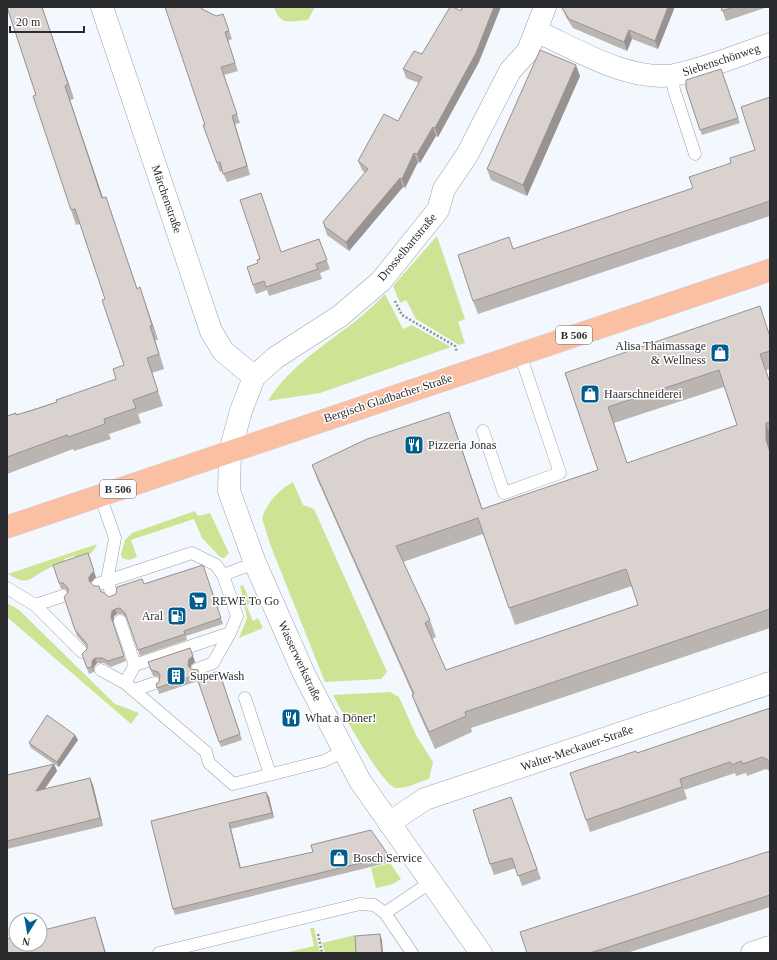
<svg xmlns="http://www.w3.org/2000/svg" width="777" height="960" viewBox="0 0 777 960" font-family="Georgia,serif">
<rect width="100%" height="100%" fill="#f3f7fe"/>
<path fill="#cee495" d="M274 7H315L308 20C289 21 281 27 274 7Z
M437 236 465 319 458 322 465 343 459 345 416 319 406 300 400 303 393 286Z
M385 294 403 329 412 325 451 347 320 393 268 401C289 366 327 344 358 319 368 311 377 302 385 294Z
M293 482 303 505 314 509 387 672 381 679 325 682 323 677 270 544 262 518C268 501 278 491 293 482Z
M195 511 198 516 210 513 229 553 224 558 220 557 202 538 194 519 131 540 137 557 129 560 122 558 121 554 125 540 132 533Z
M97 544C93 555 86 556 76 559L74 556 64 559 65 563C59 565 53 566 47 569 29 578 29 587 8 574Z
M243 585 251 603 246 605 253 621 258 618 263 628 239 638 247 618 240 586Z
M7 603 19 610 115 704 139 713 131 724 7 617Z
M390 692 399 697 416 735 433 762 429 779C419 782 406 789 396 788 382 786 341 710 333 695Z
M390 863 401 879 393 884 376 888 371 868Z
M310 928H314L320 953H284L314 946Z
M355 935 357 953H325L322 943Z"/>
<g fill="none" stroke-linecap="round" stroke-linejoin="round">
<g stroke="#9ca1a7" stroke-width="13">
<path id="lane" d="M672 75 674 90 695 154
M483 431 504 493 560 473 520 354
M100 495 115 538 107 581 192 553 216 565 223 575 237 616 230 633 135 665 125 683
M223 575 255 563
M98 584 107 581 112 595
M7 588 35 605 82 652
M35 605 63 596
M120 621 135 665
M197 669 213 663 230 633
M101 670 125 683 206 752 209 763 233 784 324 761 344 751
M134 690 155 683
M245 698 270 774
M385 913 412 953
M159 953 360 904 374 905 385 913 431 882"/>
</g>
<g stroke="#9ca1a7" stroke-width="23">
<path id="street" d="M102 7 211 331 223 351 254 377
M536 31C576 49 628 82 674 75 706 69 739 55 770 44
M230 451 241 411 254 377 275 358 340 316 381 281 438 210 444 189 467 155 510 71 528 51 545 7
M389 823 425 799 770 683
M752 953 770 947"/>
</g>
<g stroke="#9ca1a7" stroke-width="23">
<path id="secondary" d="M230 451 229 491 255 563 304 674 360 781 481 953"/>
</g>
<g stroke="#d5d5d5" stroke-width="23">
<path id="primary" d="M7 527 770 270"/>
</g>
<path stroke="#8e9095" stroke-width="2.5" stroke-dasharray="2 2" stroke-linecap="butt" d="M395 301 402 315 455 346 457 352
M318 934 322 953"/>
<use href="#lane" stroke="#fff" stroke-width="12"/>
<use href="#street" stroke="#fff" stroke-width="22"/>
<use href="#secondary" stroke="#fff" stroke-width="22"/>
<use href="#primary" stroke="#fbc0a4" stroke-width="22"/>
</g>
<path fill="#bbb5b1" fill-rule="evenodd" d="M7 7H42L74 99 70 100 103 198 106 197 137 288 140 287 145 302 158 340H155L164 369 152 373 163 406 138 414 141 423 109 434 111 439 74 451 73 449 7 474V416L16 415 56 402 116 379 124 365 105 299 80 224 76 225 71 210 36 95Z
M563 7H673L674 9 658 49 632 39 627 51 573 28 566 17 562 8Z
M721 7H768L726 21Z
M202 9 216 16 223 14 232 39 228 41 238 71 224 75 240 123 235 124 250 175 227 182 222 171 220 172 203 125H205L184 62Z
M422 54 479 62 438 137 436 136 420 163 418 162 405 188 403 187 349 251 327 235 323 222 365 173 362 170 358 161 398 121 419 83 406 78 403 69Z
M721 69 740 123 702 135 686 88Z
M580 76 527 196 491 180 487 169Z
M770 97V216L478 314 473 301 513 249 693 188 731 163 755 150Z
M319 239 330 269 320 273 322 279 269 296 267 290 256 294 253 285 258 263 282 252Z
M770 336V369L766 370 770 381V628L471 728 472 732 435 749 418 711 412 695H413L318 481 312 465 455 429 482 509 598 470 565 373ZM724 387 737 425 627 463 614 423ZM483 534 515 625 632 586 638 605 446 670 432 639 436 637 430 620 403 562Z
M53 565 96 577 91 583 101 592 109 597 144 584 203 565 223 624 186 636 187 640 140 656 127 618 122 614H117L114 616 113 623 126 661 111 667 104 663H97L94 667V672L89 674 82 654 87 649V647L77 636 64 597 68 592 65 589H61Z
M190 648 195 662 191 665V669L198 670 200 677 219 671 242 740 221 747 198 681 159 694 156 684 159 682 160 677 153 676 148 662Z
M770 708V771L766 769 747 776 746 773 736 776 735 773 684 790 687 799 590 832 570 773 637 753Z
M75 735 78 740 59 767 54 764 57 771 45 789 90 778 93 785 103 826 7 849V775L54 764 31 748 29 743Z
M266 792 269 797 274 818 231 829 241 868 389 856 391 862 175 915 173 909 151 821Z
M511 797 541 879 522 886 516 868 494 875 490 864Z
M770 851V907L627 953H527Z"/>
<path fill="#989390" d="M42 7 74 99 68 84Z
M494 7H501L479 62 438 137 435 128Z
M668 7H673L674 9 658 49 655 41Z
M629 30 632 39 627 51 624 42Z
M576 65 580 76 527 196 523 185Z
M65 86 70 100 108 213 102 198Z
M232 116 235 124 250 175 247 166Z
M433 127 436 136 420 163 417 154Z
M414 153 418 162 405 188 402 179Z
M400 178 403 187 349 251 346 242Z
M140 287 145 302 158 340 152 325Z
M150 326 155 340 164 369 159 354Z
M449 412 455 429 488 525 482 509Z
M766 423 770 435V452L766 440Z
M88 553 96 577 91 582V587L89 581Z
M115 609 117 614 114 616 113 623 126 661 111 617 112 611Z
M193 656 195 662 191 665 190 671 188 666 189 659Z
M95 658 97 663 94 667V672L92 667V661Z
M75 735 78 740 59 767 57 762Z
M54 764 57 771 38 798 36 791Z
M90 778 93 785 103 826 100 818Z
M266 792 269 797 274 818 272 813Z
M229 823 231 829 242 874 240 868Z
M95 917 100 933 106 953H105Z
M380 934 382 940 383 953H382Z"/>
<path fill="#d9d2ce" stroke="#989390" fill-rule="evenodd" d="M7 7H42L68 84 65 86 102 198 106 197 137 289 140 287 152 325 150 326 159 354 147 358 158 391 133 400 136 408 104 419 105 424 68 437 67 435 7 457V416L16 413V415L36 409 57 402 56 400 116 379 113 369 124 365 102 300 105 299 75 209 71 210 33 96 36 95Z
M165 7H201L202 9 216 16 223 14 229 31 225 32 235 63 221 67 237 114 232 116 247 166 223 174 220 162 217 163 203 125H205Z
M450 7H453L461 11 462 7H494L476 53 435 128 433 127 417 154 414 153 402 179 400 178 346 242 324 226 325 225 323 222 368 169 358 161 384 114 398 121 422 77 403 69 414 51 422 54Z
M563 7H668L655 41 629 30 624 42 569 19 562 8Z
M721 7H734L722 11Z
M540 50 576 65 523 185 487 169Z
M721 69 738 118 700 130 686 88V80Z
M770 97V201L473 301 458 255 509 237 513 249 693 188 689 177 731 163 730 158 755 150 741 107Z
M261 193 281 252 319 239 327 260 316 264 318 269 266 287 264 281 253 285 247 267 258 263 257 260 260 259 240 200Z
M760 306 770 337V351L760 354 770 383V422L766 423V440L770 452V609L465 712 466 716 429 732 412 695 414 694 312 465 367 439 449 412 482 509 598 470 565 373ZM719 370 737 425 627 463 608 407ZM478 518 509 608 626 569 638 605 446 670 425 623 430 620 396 546Z
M88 553 94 571 89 577V581L94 586H99L101 592H103L109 597 116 594 117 587 142 579 144 584 203 565 221 618 184 631 185 634 138 650 125 613 120 608 115 609 112 611 111 617 124 656 108 661 102 658H95L92 661V667L87 668 82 654 87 649V644L75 630 64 597 68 592V588L63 583H59L53 565Z
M190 648 193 656 189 659 188 666 191 669 198 670 199 674 157 688 156 684 159 682 160 675 158 672 151 670 148 662Z
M219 671 240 734 219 742 197 678Z
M770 708V761L762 757 743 764 741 761 732 765 730 762 680 779 682 787 586 820 570 773 636 751 637 753Z
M47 715 75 735 57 762 29 743Z
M54 764 36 791 90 778 100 818 7 841V775Z
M266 792 272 813 229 823 240 868 313 852 311 845 371 830 389 856 173 909 151 821Z
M511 797 537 869 518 876 512 858 490 864 473 810Z
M770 851V895L590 953H527L520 932Z
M95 917 105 953H7V939L16 937V944H40V931Z
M380 934 382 953H356L355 936Z"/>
<defs>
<g id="shop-square" transform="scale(1)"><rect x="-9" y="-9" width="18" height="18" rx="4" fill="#005d8e" stroke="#fff"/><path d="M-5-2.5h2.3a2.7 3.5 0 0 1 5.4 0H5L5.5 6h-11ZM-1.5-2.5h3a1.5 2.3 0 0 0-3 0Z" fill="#fff"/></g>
<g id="restaurant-square" transform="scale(1)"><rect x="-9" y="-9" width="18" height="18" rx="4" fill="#005d8e" stroke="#fff"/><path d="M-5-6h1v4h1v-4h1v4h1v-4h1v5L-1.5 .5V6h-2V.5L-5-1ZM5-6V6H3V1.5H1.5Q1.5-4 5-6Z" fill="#fff"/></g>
<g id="supermarket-square" transform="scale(1)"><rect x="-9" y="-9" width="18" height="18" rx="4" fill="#005d8e" stroke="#fff"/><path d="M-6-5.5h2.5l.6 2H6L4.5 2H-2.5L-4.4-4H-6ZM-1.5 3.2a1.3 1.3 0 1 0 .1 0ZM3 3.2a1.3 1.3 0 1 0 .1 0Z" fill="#fff"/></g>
<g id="fuel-square" transform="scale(1)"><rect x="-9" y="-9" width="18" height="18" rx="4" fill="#005d8e" stroke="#fff"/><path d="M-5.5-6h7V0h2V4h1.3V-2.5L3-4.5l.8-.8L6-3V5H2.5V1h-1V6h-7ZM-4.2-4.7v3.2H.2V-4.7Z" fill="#fff"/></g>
<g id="building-square" transform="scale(1)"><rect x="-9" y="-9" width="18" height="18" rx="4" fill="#005d8e" stroke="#fff"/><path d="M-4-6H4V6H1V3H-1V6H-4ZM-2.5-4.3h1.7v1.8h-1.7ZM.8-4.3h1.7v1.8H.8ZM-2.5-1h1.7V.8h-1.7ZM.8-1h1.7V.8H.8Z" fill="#fff"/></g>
</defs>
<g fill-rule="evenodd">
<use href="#shop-square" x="720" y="353"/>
<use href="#shop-square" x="590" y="394"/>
<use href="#restaurant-square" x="414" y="445"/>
<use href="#supermarket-square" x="198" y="601"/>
<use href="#fuel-square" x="177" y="616"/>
<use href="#building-square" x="176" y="676"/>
<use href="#restaurant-square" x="291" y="718"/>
<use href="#shop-square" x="339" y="858"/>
</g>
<g text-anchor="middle" stroke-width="3" stroke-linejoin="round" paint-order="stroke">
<g fill="#fff" stroke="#6b6b6d" stroke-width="1">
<rect x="556" y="326" width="36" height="18" rx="3"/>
<rect x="100" y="480" width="36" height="18" rx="3"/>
</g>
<g font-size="11" font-weight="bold" fill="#2b2c2f">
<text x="574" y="339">B 506</text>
<text x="118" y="493">B 506</text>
</g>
<g font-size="12" fill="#2b2c2f" stroke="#fff">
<text transform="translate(721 60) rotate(-18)" y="4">Siebenschönweg</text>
<text transform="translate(167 199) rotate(71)" y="4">Märchenstraße</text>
<text transform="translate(407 247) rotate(-50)" y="4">Drosselbartstraße</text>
<text transform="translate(388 398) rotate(-18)" y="4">Bergisch Gladbacher Straße</text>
<text transform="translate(300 661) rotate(65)" y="4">Wasserwerkstraße</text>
<text transform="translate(577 748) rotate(-19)" y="4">Walter-Meckauer-Straße</text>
</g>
<g font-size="12" fill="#2b2c2f" stroke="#fff" text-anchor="start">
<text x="706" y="350" text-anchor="end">Alisa Thaimassage<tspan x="706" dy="14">&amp; Wellness</tspan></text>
<text x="604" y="398">Haarschneiderei</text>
<text x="428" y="449">Pizzeria Jonas</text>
<text x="212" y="605">REWE To Go</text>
<text x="163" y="620" text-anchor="end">Aral</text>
<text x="190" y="680">SuperWash</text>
<text x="305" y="722">What a Döner!</text>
<text x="353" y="862">Bosch Service</text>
</g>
</g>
<rect width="777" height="960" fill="none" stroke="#2b2c2f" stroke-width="16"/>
<g transform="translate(28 932) rotate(191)"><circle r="19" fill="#ffffff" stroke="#aaabac"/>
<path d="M0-3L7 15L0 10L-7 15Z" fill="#005d8e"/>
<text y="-6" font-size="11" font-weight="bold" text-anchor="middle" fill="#2b2c2f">N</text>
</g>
<path d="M10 26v6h74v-6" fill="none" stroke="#2b2c2f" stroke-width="2"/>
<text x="16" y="26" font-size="12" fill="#2b2c2f" stroke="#ffffff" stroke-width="3" paint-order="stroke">20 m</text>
</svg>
